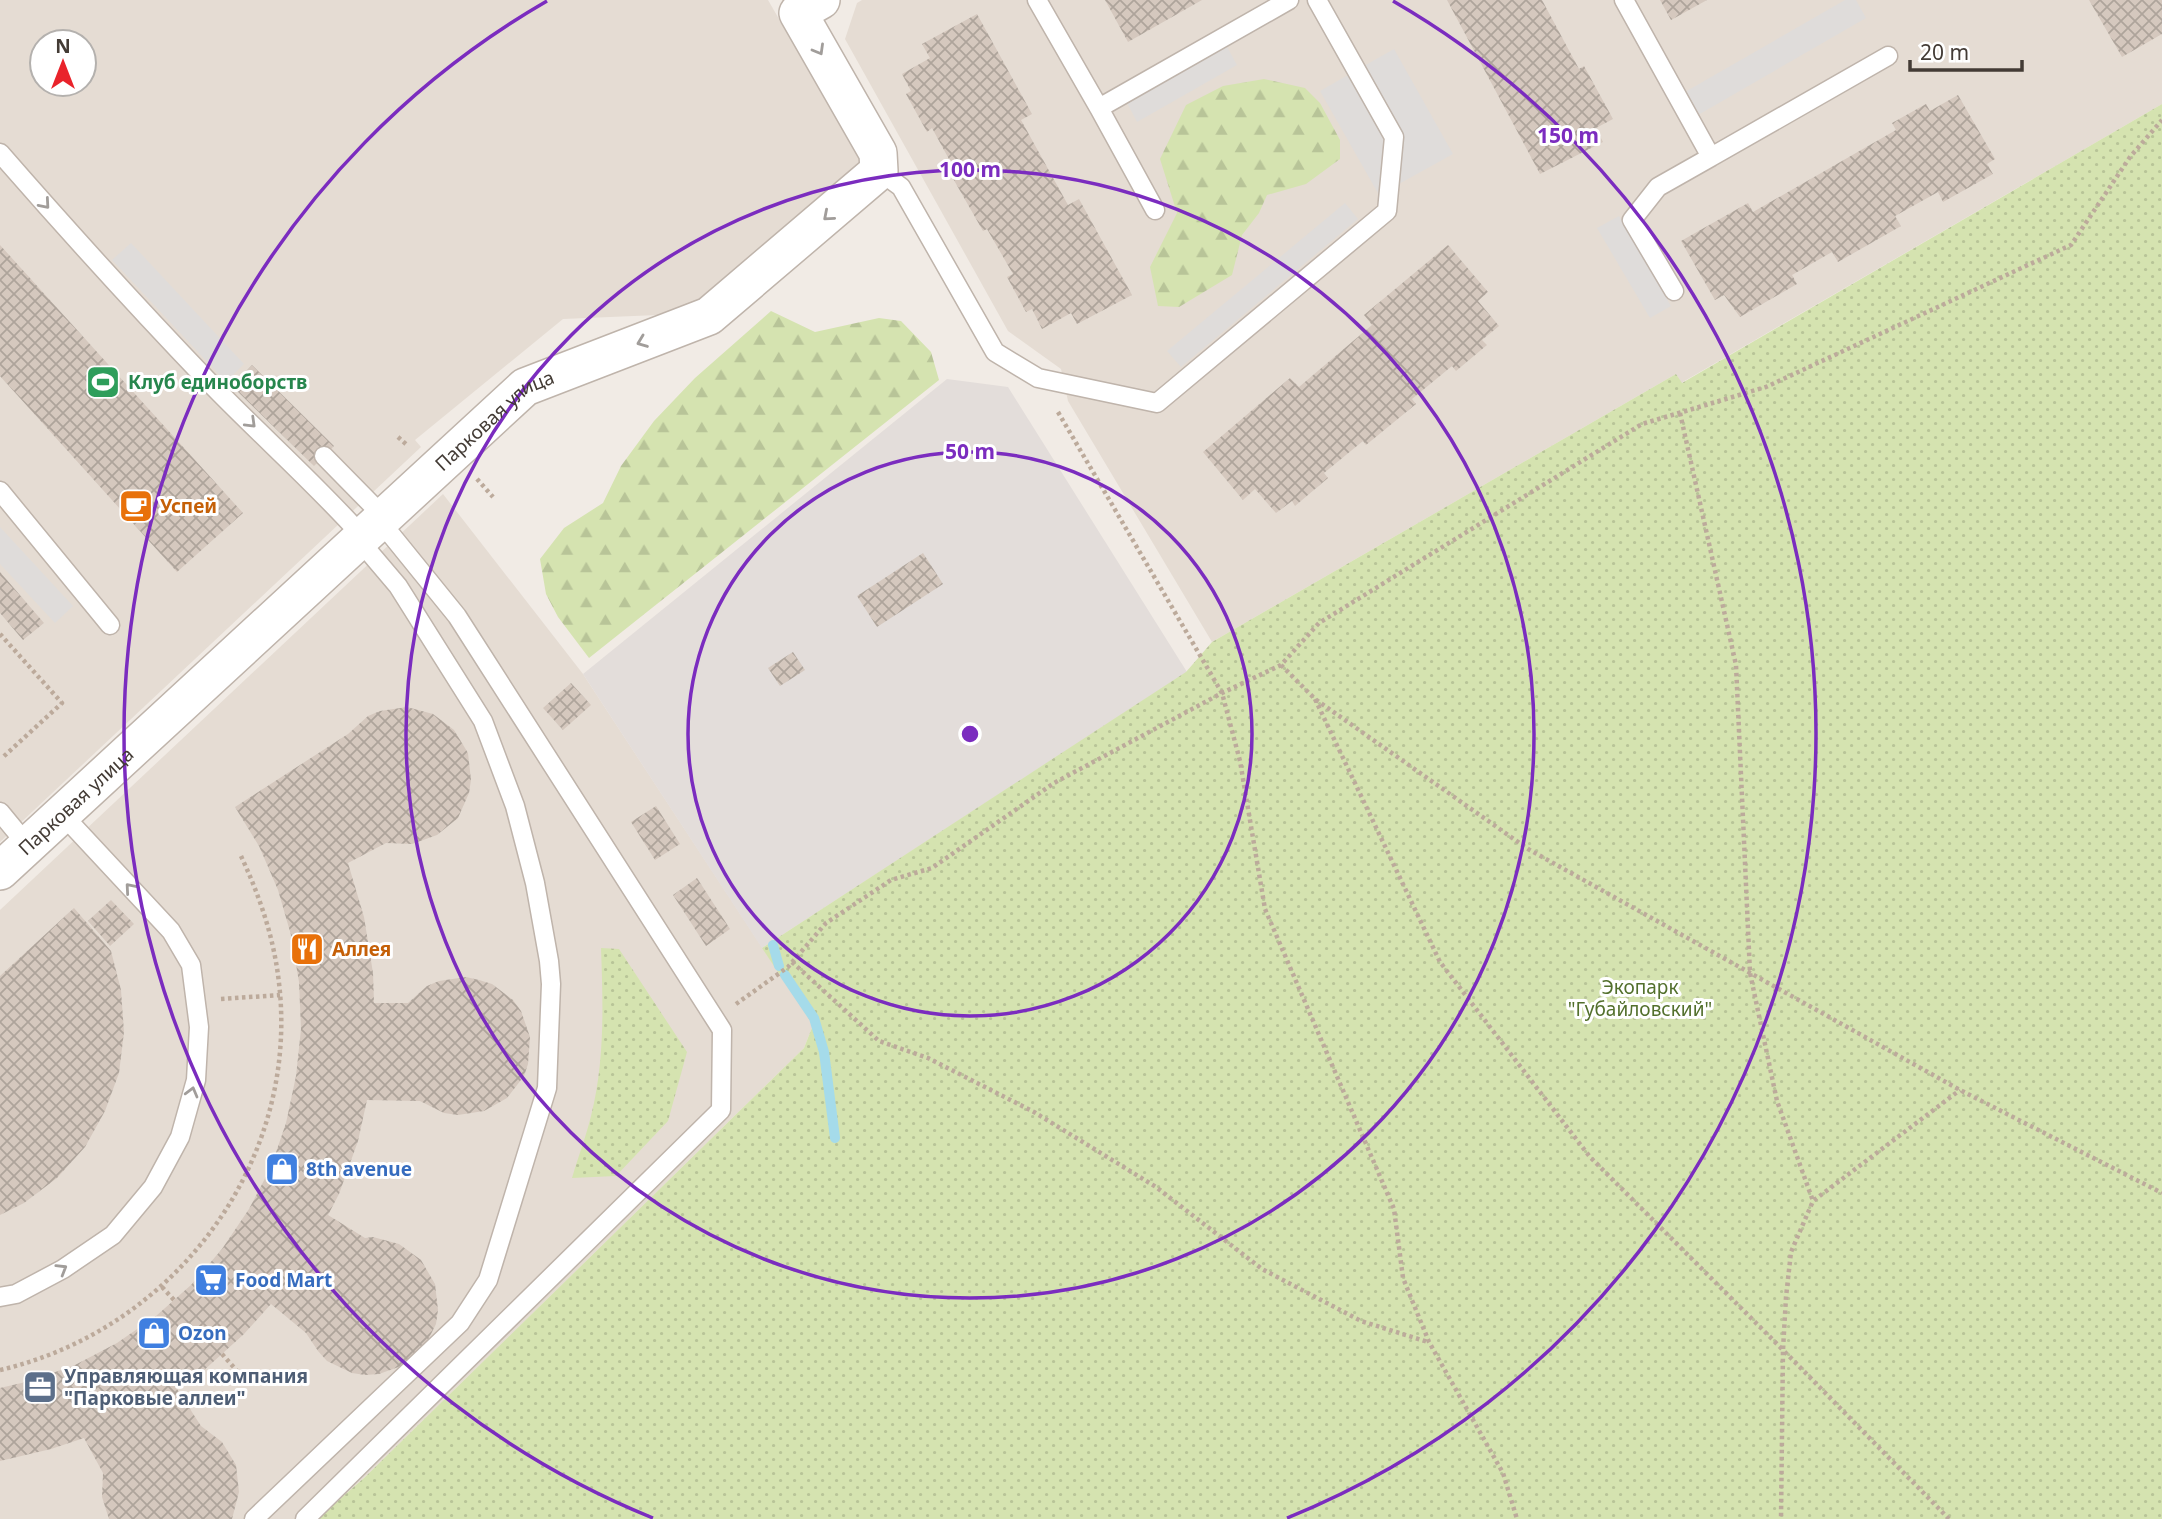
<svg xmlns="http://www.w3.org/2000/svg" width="2162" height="1519" viewBox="0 0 2162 1519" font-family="'Noto Sans',sans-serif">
<defs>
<pattern id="forest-firs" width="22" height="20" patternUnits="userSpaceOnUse" patternTransform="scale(1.75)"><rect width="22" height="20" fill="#d5e3b0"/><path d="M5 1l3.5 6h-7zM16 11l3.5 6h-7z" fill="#b8c498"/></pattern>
<pattern id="park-dots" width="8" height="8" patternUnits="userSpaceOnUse" patternTransform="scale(1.75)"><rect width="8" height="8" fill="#d5e3b0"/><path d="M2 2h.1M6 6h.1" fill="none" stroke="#b8c498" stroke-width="1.8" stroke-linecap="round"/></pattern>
<pattern id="building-cross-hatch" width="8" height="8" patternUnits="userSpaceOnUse" patternTransform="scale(1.75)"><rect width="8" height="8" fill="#d5c8be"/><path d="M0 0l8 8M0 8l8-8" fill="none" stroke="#aea49b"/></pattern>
</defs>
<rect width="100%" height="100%" fill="#f1ebe5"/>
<path fill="#e5dcd3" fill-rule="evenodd" d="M0 0H768L861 161 858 173 752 254 681 314 563 319 415 440 421 447 0 842ZM42 42H84V84H42Z
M862 0H2162V104L1681 383 1676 374 1669 378 1212 642 1068 401 1061 369 1008 331 845 39 857 3Z
M443 494 583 674 813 1025 804 1048 364 1478 317 1519H0V910Z"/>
<path fill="#e3ddda" d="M947 379 1008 387 1187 672 762 948 583 674Z"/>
<path fill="url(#forest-firs)" d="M1264 79 1305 88 1320 103 1340 140V159L1306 184 1267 195 1259 213 1242 235 1232 275 1179 307 1158 306 1150 267 1177 213 1160 159 1186 105 1223 86Z
M771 311 815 332 879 318 901 321 931 352 939 380 589 658 558 617 546 594 540 559 564 528 603 503 621 466 654 421 695 378Z"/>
<path fill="url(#park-dots)" d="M2162 104V1519H317L364 1478 804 1048 813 1025 762 948 1186 672 1212 642 1669 378 1676 374 1682 383Z
M601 948 619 949 687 1052 668 1121 616 1176 572 1178C578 1157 586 1137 591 1116 605 1061 603 1004 601 948Z"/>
<path fill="#dfdcda" d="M1845 0H1856L1866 18 1698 115 1685 92Z
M1226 45 1237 65 1137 122 1126 101Z
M1394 49 1453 154 1379 195 1320 91Z
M1345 203 1358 219 1181 367 1167 351Z
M1619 216 1671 306 1650 318 1597 228Z
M131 243 244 364 226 382 112 260Z
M0 527 73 606 55 623 0 564Z"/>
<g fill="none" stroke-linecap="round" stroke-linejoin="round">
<path stroke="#a5dbea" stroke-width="10" d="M773 945 779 966
M785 975 814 1018 824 1052 835 1138"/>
</g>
<path fill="url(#building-cross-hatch)" d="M1105 0H1202L1128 42Z
M1447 0H1542L1579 69 1584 66 1613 119 1596 128 1603 142 1540 174Z
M1660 0H1707L1671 20Z
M2089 0H2162V34L2122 57Z
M977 14 1032 114 1021 120 1068 205 1079 199 1132 295 1077 324 1071 313 1042 329 1032 309 1026 312 1007 277 1013 274 987 229 983 231 951 175 956 172 932 128 927 132 906 94 911 91 902 74 930 58 922 44Z
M1958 95 1995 159 1987 164 1993 174 1943 202 1938 192 1895 216 1901 226 1838 262 1832 252 1792 275 1797 284 1740 317 1724 295 1715 300 1681 241 1748 203 1753 212 1896 130 1892 123 1926 104 1930 111Z
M0 245 243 513 177 572 0 376Z
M1448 245 1488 292 1478 301 1499 326 1482 340 1487 345 1456 371 1452 366 1412 399 1416 404 1366 445 1363 441 1324 473 1328 478 1295 506 1292 501 1276 513 1255 489 1243 500 1203 452 1290 378 1299 387 1372 325 1364 315Z
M252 365 334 446 314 466 232 386Z
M923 553 943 584 877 627 857 596Z
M0 572 44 623 23 640 0 613Z
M793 652 805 670 780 686 768 668Z
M571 683 591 705 563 730 543 708Z
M407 707 433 714 454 730 468 753 471 780 469 793 458 818 437 835 412 844 386 843 348 863 364 917 373 973 374 1003H408L427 986 439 981 466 977 479 980 492 984 513 1000 521 1011 530 1037 528 1064 524 1076 507 1098 484 1111 458 1115 444 1113 420 1101 367 1100 358 1141 339 1194 328 1215 365 1238 373 1237 399 1244 421 1260 435 1284 438 1310 436 1324 424 1348 404 1365 379 1374 365 1375 352 1373 327 1361 318 1351 306 1333 271 1304 244 1334 202 1372 177 1389 201 1426 222 1442 236 1465 239 1492 232 1519H109L102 1497 103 1473 84 1438 51 1449 0 1461V1388L30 1381 75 1365 117 1343 156 1316 191 1285 222 1249 249 1209 271 1167 286 1123 296 1076 301 1029 299 982 291 935 278 890 259 846 235 807 348 734 368 716 380 711Z
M656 806 680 844 655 860 631 822Z
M697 878 730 929 706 946 673 895Z
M111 900 134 924 110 946 88 921Z
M74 908 111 951 121 990 124 1032 119 1073 105 1111 85 1147 57 1178 24 1203 0 1215V976Z"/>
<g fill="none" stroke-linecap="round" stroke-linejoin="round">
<g stroke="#bfb4ab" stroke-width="21">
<path id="lane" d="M1037 0 1099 108 1289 0
M1624 0 1711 157 1658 187 1632 220 1674 291
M1099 108 1155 210
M0 153C68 231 137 307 209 382 259 434 314 482 363 537
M1711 157 1888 56
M879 171 901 187 995 352 1038 378 1157 403 1387 211 1394 137 1317 0
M324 456 384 517
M0 491 110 625
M0 812 28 846
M0 1297 16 1294 63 1269 113 1235 153 1187 180 1137 196 1080 199 1027 191 965 171 931 62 814
M254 1519 460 1323 488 1280 547 1088 551 984 549 961 535 883 515 806 483 721 398 586 359 540
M305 1519 721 1110 722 1030 457 616 380 521"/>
</g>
<g stroke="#bfb4ab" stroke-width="40">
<g id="street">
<path id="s1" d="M0 871 525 387 709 316 879 171 878 153 798 13 821 0"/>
</g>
</g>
<path stroke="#bcaa9b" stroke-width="4.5" stroke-dasharray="3.5 3.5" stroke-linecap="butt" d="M1058 412 1222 693 1240 761 1265 909 1394 1209 1403 1278 1429 1342 1503 1473 1517 1519
M1680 413 1736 665 1750 973 1777 1101 1813 1201
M398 437 407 445
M477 479 493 497
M0 634 62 703 2 758
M1281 665 1315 699 1528 849 1960 1090 2162 1193
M1315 699 1440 962 1590 1157 1783 1350 1781 1519
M792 962 879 1041 928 1058 1034 1112 1156 1187 1262 1269 1361 1321 1428 1342
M221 999 280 995
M736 1004 788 967 826 923 891 880 932 868 1054 783 1222 693 1281 665 1319 623 1642 424 1766 387 2071 245 2130 157 2162 120
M162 1287 174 1300
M222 1354 245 1380
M0 1370C174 1330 300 1163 279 983 274 938 260 897 241 856
M1949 1519 1783 1350 1786 1297 1791 1252 1813 1201 1960 1090"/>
<use href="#lane" stroke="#fff" stroke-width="18"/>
<use href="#street" stroke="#fff" stroke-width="37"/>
</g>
<defs><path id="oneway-chevron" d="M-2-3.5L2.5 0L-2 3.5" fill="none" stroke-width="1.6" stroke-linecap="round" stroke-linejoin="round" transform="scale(1.75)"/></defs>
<g stroke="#a19d9a">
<use href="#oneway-chevron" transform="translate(819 50) rotate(60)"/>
<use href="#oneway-chevron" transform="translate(45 204) rotate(49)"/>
<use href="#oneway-chevron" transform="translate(828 216) rotate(139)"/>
<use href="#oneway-chevron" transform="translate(642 342) rotate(159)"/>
<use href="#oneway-chevron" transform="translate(251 423) rotate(44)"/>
<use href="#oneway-chevron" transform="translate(130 888) rotate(-131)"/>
<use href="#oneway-chevron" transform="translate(192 1092) rotate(-75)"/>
<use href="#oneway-chevron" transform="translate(62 1269) rotate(-31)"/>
</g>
<g fill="none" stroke="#7b2cbf" stroke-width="3.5">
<circle cx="970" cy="734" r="282"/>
<circle cx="970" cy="734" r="564"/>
<path d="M653 1518A846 846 0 0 1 547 1M1393 1A846 846 0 0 1 1287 1518"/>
</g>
<defs>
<g id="stadium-square" transform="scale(1.75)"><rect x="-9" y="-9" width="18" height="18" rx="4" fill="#2e9e5b" stroke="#fff"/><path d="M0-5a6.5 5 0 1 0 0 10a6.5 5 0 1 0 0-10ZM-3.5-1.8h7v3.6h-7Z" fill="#fff"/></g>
<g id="cafe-square" transform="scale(1.75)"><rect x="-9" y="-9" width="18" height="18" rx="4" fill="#e8710a" stroke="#fff"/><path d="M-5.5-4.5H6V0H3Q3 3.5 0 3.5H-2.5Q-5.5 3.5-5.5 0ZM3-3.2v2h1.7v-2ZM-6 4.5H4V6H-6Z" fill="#fff"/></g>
<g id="restaurant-square" transform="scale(1.75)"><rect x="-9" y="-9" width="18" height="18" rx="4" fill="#e8710a" stroke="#fff"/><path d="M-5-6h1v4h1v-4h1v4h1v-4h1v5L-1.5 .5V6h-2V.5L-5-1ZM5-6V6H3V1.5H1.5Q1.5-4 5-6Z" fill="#fff"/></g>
<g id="shop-square" transform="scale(1.75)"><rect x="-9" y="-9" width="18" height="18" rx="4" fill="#3f7fe0" stroke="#fff"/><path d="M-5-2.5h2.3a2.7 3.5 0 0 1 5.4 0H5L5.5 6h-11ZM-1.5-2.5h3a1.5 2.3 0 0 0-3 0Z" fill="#fff"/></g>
<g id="supermarket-square" transform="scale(1.75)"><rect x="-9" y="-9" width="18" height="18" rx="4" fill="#3f7fe0" stroke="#fff"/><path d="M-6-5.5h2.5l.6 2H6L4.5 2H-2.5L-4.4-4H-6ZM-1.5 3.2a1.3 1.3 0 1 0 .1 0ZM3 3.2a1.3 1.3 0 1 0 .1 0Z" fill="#fff"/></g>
<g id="office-square" transform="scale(1.75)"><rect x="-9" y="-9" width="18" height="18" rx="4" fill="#5c6f8a" stroke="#fff"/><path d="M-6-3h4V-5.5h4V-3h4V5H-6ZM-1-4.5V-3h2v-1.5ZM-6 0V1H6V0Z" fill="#fff"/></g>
</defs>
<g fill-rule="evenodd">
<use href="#stadium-square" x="103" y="382"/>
<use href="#cafe-square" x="136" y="506"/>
<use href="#restaurant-square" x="307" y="949"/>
<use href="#shop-square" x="282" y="1169"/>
<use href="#supermarket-square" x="211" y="1280"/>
<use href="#shop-square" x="154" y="1333"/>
<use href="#office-square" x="40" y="1387"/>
</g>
<g text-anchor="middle" stroke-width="6" stroke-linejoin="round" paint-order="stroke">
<g font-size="19" font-weight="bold" fill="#27864d" stroke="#fff" text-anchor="start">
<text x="128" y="389">Клуб единоборств</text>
</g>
<g font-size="19" fill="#433b35" stroke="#fff">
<text dy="7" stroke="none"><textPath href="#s1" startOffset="670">Парковая улица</textPath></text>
<text dy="7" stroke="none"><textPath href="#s1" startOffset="103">Парковая улица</textPath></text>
</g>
<g font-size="19" font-weight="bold" fill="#c56008" stroke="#fff" text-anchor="start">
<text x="160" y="513">Успей</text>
<text x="332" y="956">Аллея</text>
</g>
<g font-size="19" fill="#53702d" stroke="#fff">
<text x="1640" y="994">Экопарк<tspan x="1640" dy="22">"Губайловский"</tspan></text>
</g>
<g font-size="19" font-weight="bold" fill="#366cbe" stroke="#fff" text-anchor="start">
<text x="306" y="1176">8th avenue</text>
<text x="235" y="1287">Food Mart</text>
<text x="178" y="1340">Ozon</text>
</g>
<g font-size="19" font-weight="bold" fill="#4e5e75" stroke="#fff" text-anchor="start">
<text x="64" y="1383">Управляющая компания<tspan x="64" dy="22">"Парковые аллеи"</tspan></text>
</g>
</g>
<circle cx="970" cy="734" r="10" fill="#7b2cbf" stroke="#fff" stroke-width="3.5"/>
<g font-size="21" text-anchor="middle" font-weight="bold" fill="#7b2cbf" stroke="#fff" stroke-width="6" stroke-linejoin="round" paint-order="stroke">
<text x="1568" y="143">150 m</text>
<text x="970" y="177">100 m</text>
<text x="970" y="459">50 m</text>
</g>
<g transform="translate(63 63)"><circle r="33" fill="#ffffff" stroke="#b4b1ae" stroke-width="2"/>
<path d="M0-5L12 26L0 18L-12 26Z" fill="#e9232b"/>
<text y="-10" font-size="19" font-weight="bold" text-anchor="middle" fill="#433b35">N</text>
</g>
<path d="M1910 60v10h112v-10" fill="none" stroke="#433b35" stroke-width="3.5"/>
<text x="1920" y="60" font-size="21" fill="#433b35" stroke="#ffffff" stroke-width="5" paint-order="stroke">20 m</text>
</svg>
